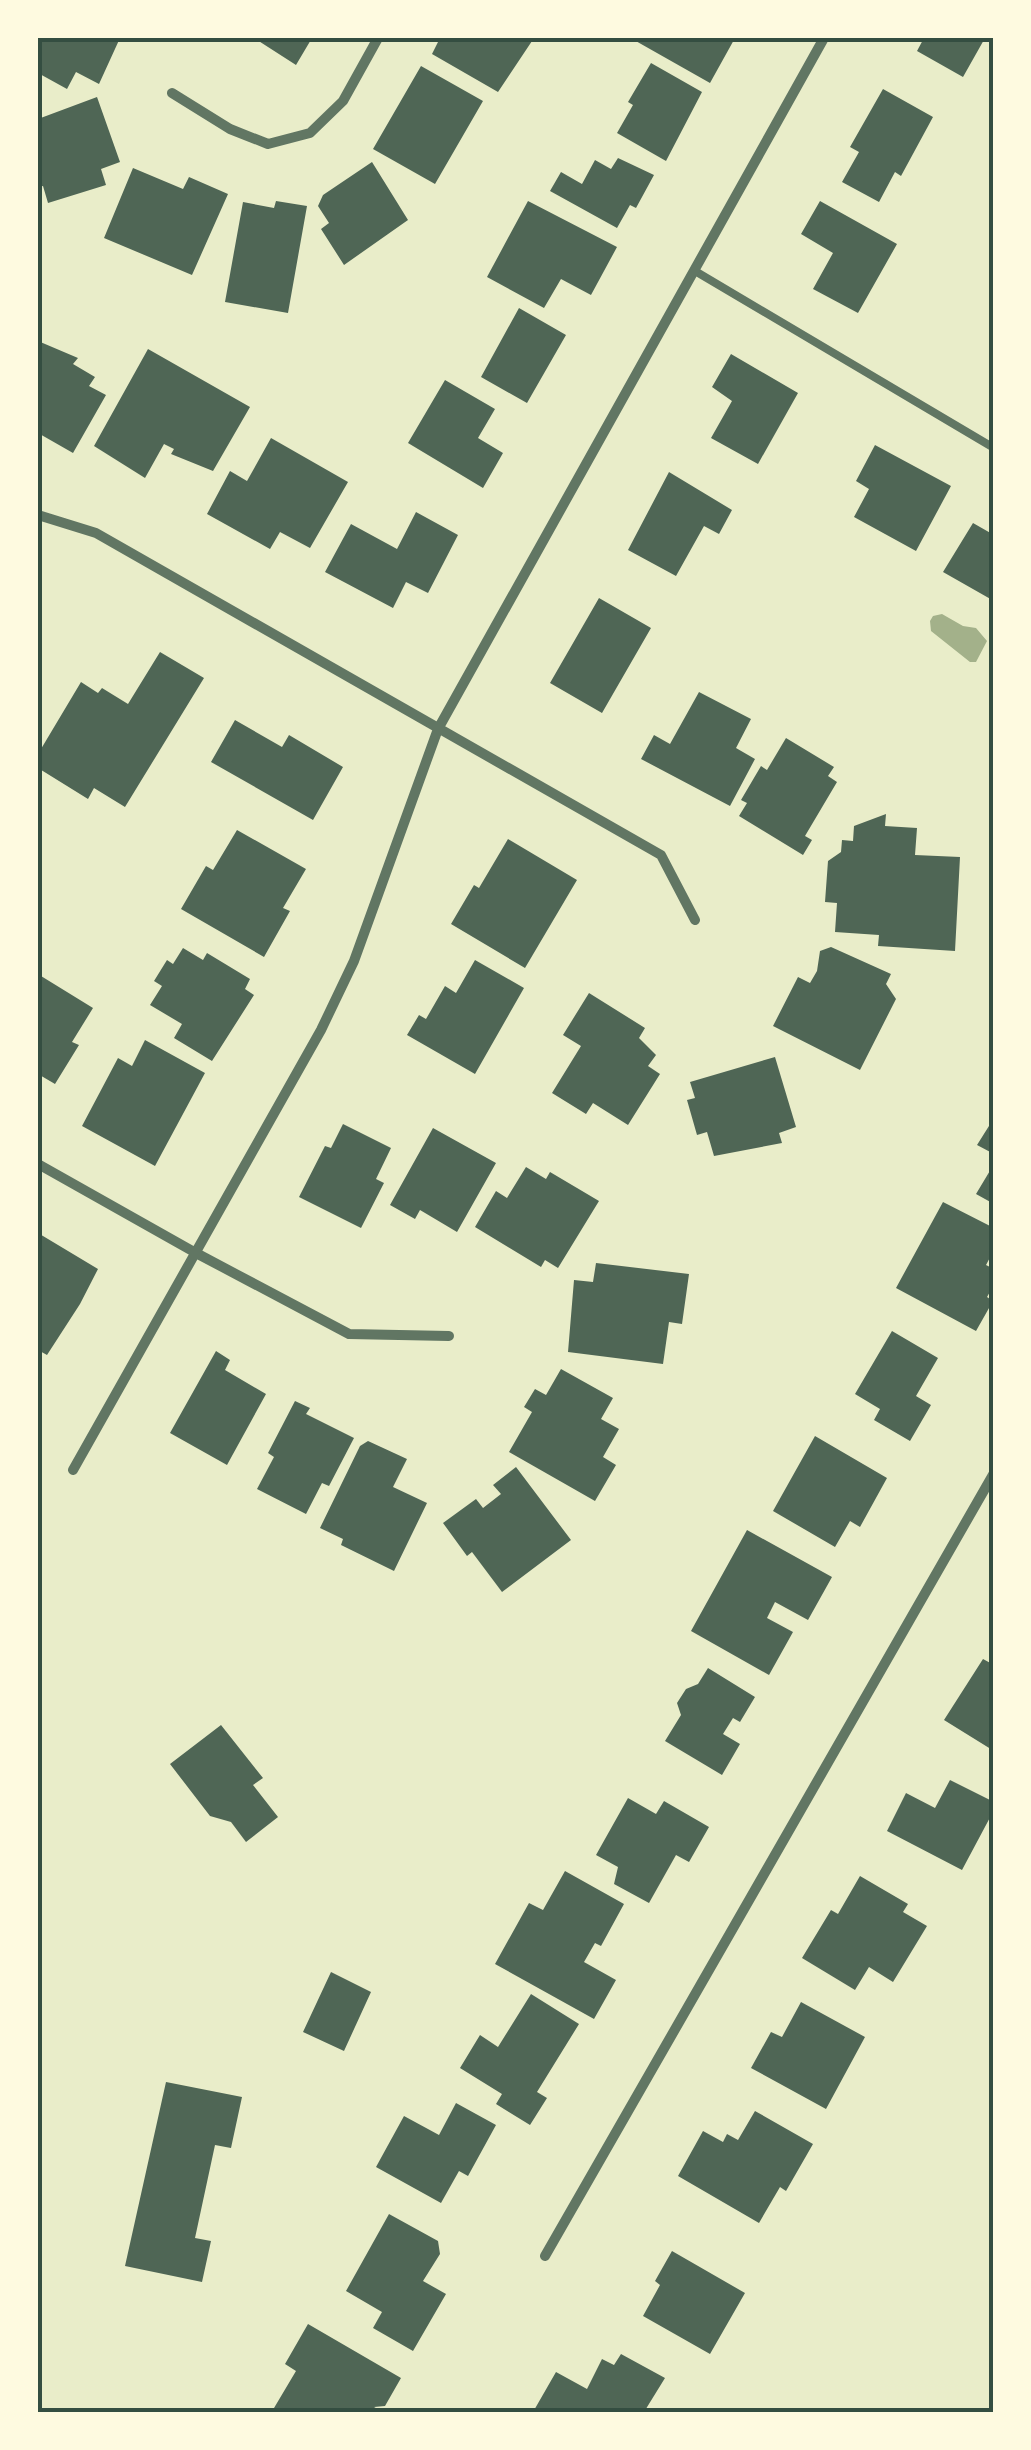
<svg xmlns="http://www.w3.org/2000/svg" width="1031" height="2450" viewBox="0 0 1031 2450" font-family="'Times New Roman',serif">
<rect width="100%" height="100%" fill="#e9edc9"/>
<path fill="#a3b18a" d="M942 614 963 626 976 628 987 641 976 662H970L931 631 930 621 933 616Z"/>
<path fill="#4f6655" d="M38 38H120L99 84 76 72 67 89 38 73Z
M254 38H312L296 65Z
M440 38H534L498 92 432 54Z
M635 38H735L710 83 634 40Z
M924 38H985L963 77 917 51Z
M651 63 702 92 666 161 617 133 633 105 628 102Z
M421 66 483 101 435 184 373 149Z
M883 89 933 117 901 176 895 172 879 202 842 182 859 152 850 147Z
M97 97 120 162 101 169 106 185 48 203 43 186 38 187V119Z
M618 158 654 175 636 208 630 205 617 228 550 191 561 172 582 184 595 160 611 169Z
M372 162 408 220 344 265 321 229 329 223 318 206 323 195Z
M133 168 183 189 189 177 228 194 192 275 104 238Z
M276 201 307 206 288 313 225 302 243 202 274 208Z
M528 201 617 247 591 295 561 279 544 308 487 277Z
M820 201 897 244 858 313 813 289 833 253 801 234Z
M519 308 566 335 527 403 481 377Z
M38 341 78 358 73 364 95 377 89 386 106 395 73 453 38 433 41 417 38 415Z
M148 349 250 407 213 471 171 454 174 449 164 444 145 478 94 446Z
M731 354 798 393 758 464 711 438 732 401 712 387Z
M445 380 495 409 478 438 503 453 483 488 408 443Z
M271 438 348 482 310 548 280 532 270 549 207 514 230 471 247 481Z
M875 445 951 486 916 551 854 517 869 489 856 481Z
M669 472 732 510 719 534 704 526 676 576 628 550Z
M416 512 458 535 428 593 406 582 393 608 325 572 351 524 397 549Z
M973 523 994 535V601L943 572Z
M599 598 651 628 602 713 550 683Z
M160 652 204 678 125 807 94 788 88 799 38 768V754L81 682 98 693 102 688 128 704Z
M699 692 751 719 736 748 755 759 730 806 641 759 654 735 670 744Z
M235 720 282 747 289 735 343 767 313 820 211 762Z
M786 738 834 767 828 776 837 782 805 836 812 840 803 855 739 816 747 803 741 800 761 766 767 770Z
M886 814 885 826 917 828 915 855 960 857 955 951 878 946 879 935 835 932 837 903 825 902 828 861 841 852 842 840 853 841 854 826Z
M237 830 306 869 283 908 290 911 264 957 181 909 206 866 213 870Z
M508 839 577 880 525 968 451 924 474 885 479 888Z
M831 947 891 974 886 984 896 999 860 1070 773 1026 798 977 810 983 817 971 820 951Z
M183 948 203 960 207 953 250 979 245 989 254 995 212 1061 174 1038 182 1024 150 1005 162 986 154 981 167 960 173 964Z
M475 960 524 988 475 1074 407 1035 419 1015 426 1019 445 986 456 993Z
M41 976 93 1008 72 1042 79 1045 55 1084 38 1074V982Z
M589 993 645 1028 639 1038 656 1055 648 1066 660 1074 628 1125 593 1103 586 1114 552 1093 581 1046 563 1035Z
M145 1040 205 1073 155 1166 82 1126 118 1058 132 1066Z
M775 1057 796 1127 779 1133 782 1143 714 1156 707 1132 697 1135 687 1100 695 1098 690 1082Z
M994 1118V1154L977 1145Z
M343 1124 391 1148 376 1179 384 1183 361 1228 299 1197 325 1146 331 1148Z
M433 1128 496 1163 457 1232 420 1210 415 1219 390 1205Z
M994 1164V1204L976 1194Z
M526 1167 546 1179 550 1172 599 1201 558 1268 545 1260 541 1267 475 1227 496 1191 507 1198Z
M943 1202 994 1228V1250L986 1265 994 1269V1285L987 1297 993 1301 976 1331 896 1288Z
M38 1233 98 1269 80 1304 47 1355 38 1350Z
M596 1263 689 1274 682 1324 669 1322 663 1364 568 1352 574 1280 593 1282Z
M892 1331 938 1358 916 1396 931 1405 910 1441 874 1420 880 1409 855 1394Z
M216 1351 230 1360 225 1370 266 1394 227 1465 170 1433Z
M561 1369 613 1398 601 1419 619 1429 603 1457 616 1465 595 1501 509 1452 532 1412 524 1407 535 1389 546 1395Z
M295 1401 310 1408 306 1414 354 1438 329 1486 322 1483 306 1514 257 1489 274 1457 268 1453Z
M815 1436 887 1478 860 1527 850 1521 835 1547 773 1511Z
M368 1441 407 1459 393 1487 427 1503 394 1571 341 1545 343 1539 320 1528 360 1446Z
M516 1467 571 1540 502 1592 472 1552 467 1556 443 1523 476 1499 483 1508 501 1494 493 1485Z
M747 1530 832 1577 808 1620 775 1602 767 1618 793 1632 769 1675 691 1631Z
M983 1659 994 1665V1751L944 1720Z
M708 1668 755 1697 740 1722 733 1718 723 1734 740 1744 722 1775 665 1741 681 1715 677 1703 686 1689 698 1684Z
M221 1725 263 1778 253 1785 278 1817 246 1842 231 1822 210 1816 170 1764Z
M950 1780 994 1802V1810L962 1870 887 1831 906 1793 935 1808Z
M628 1798 656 1814 664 1801 709 1827 689 1862 676 1855 649 1903 614 1884 618 1867 596 1855Z
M565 1871 624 1904 601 1946 595 1943 584 1962 616 1980 594 2019 495 1964 529 1903 543 1910Z
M860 1876 908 1904 903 1912 927 1926 893 1982 869 1967 855 1990 802 1958 831 1910 838 1914Z
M331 1972 371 1992 344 2051 303 2032Z
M531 1994 579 2024 537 2092 547 2098 530 2125 496 2104 502 2094 460 2068 480 2035 498 2047Z
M801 2002 865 2037 826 2109 751 2068 771 2032 782 2037Z
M166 2082 242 2097 231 2148 215 2145 195 2238 211 2241 202 2282 125 2266Z
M456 2103 496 2125 468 2176 459 2171 441 2203 376 2167 404 2116 439 2135Z
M755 2111 813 2144 786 2191 780 2187 759 2223 678 2176 703 2131 723 2142 727 2134 738 2140Z
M389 2214 438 2241 440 2254 423 2281 446 2294 413 2351 373 2328 382 2312 346 2291Z
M672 2251 745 2293 710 2354 643 2316 660 2285 655 2281Z
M308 2324 401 2378 385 2406 374 2407 383 2412H281L274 2408 296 2371 285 2364Z
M621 2354 665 2378 644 2412H533L556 2372 587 2389 602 2359 614 2365Z"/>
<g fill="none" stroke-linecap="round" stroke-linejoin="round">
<path stroke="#344e41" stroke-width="6" d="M990 2412 994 2406"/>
<path stroke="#617663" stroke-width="8" d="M695 271 994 448"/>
<path stroke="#617663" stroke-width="10" d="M172 93 230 129 268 144 310 133 343 101 378 38
M38 515 96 533 661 855 695 920
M38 1164 196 1253 349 1334 449 1336
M73 1470 321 1030 354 961 438 729 824 38
M545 2256 994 1473"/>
</g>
<rect width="1031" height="2450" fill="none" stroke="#fefae0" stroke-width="80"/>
<rect x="40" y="40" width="951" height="2370" fill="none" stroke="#344e41" stroke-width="4"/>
</svg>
